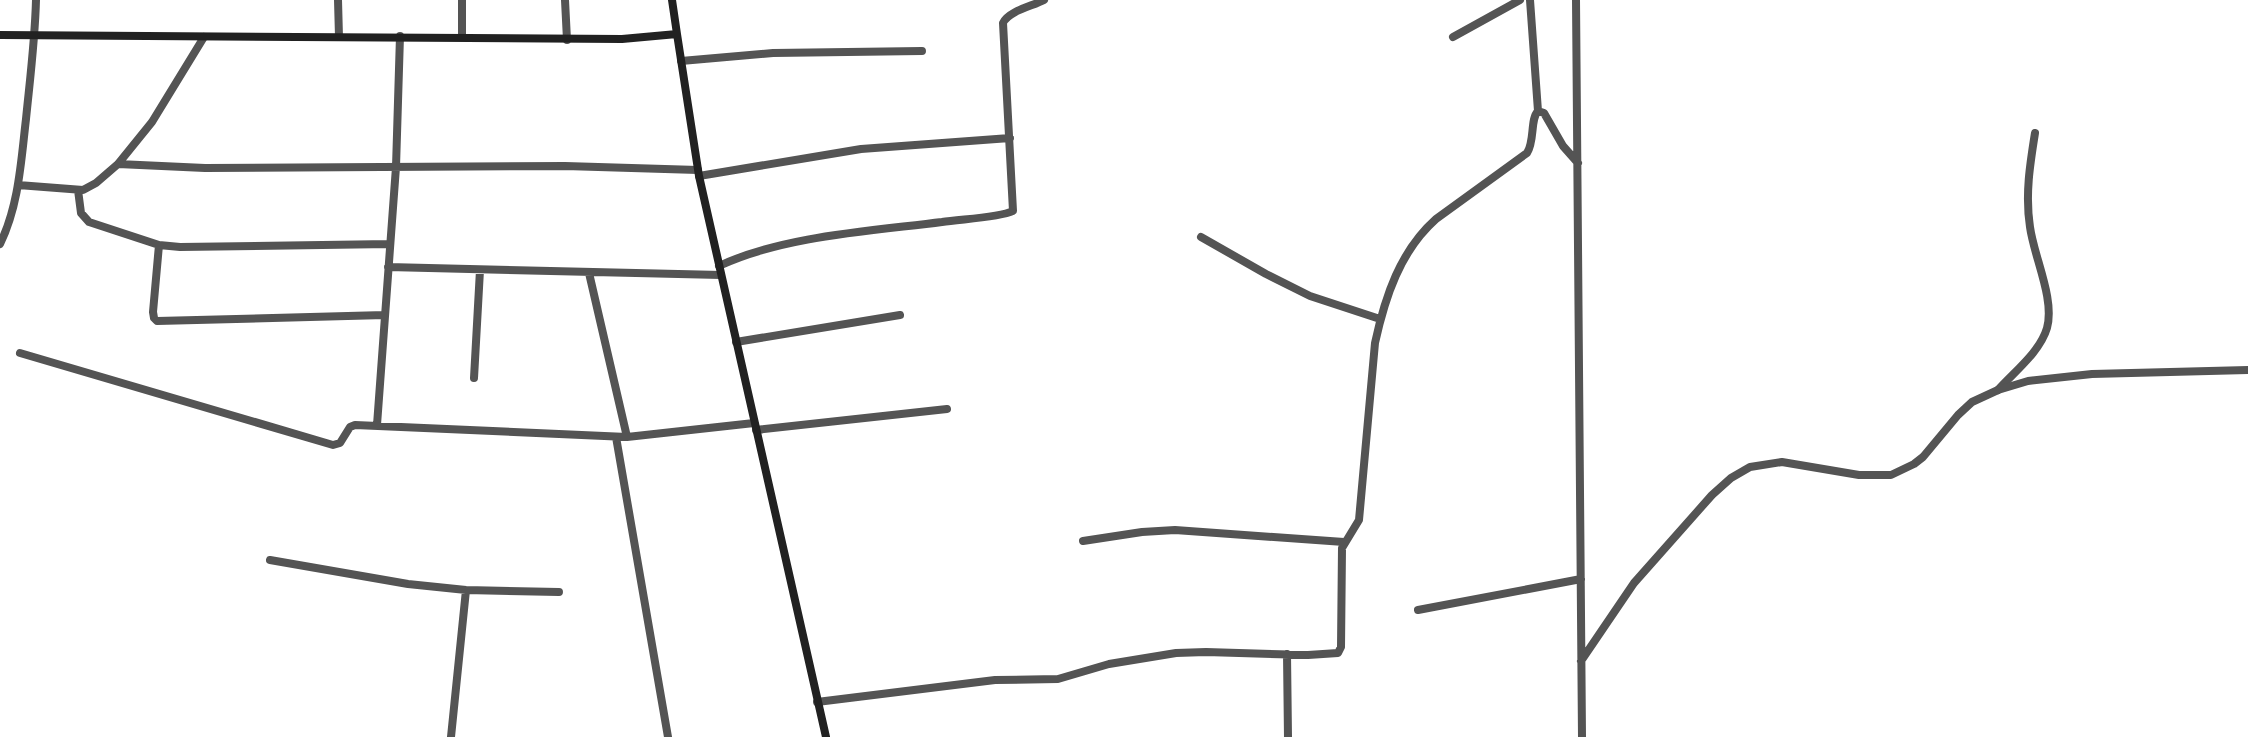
<svg xmlns="http://www.w3.org/2000/svg" width="2248" height="737" viewBox="0 0 2248 737" font-family="Ubuntu,sans-serif">
<rect width="100%" height="100%" fill="#fff"/>
<g fill="none" stroke-linecap="round" stroke-linejoin="round">
<path stroke="#545454" stroke-width="8" d="M1453 37 1520 0
M1998 390C2014 372 2040 352 2047 328 2055 299 2034 257 2030 227 2025 195 2030 164 2035 133"/>
<path stroke="#545454" stroke-width="8" d="M338 0 339 37
M565 0 567 40
M1530 0 1538 111
M1576 0 1582 737
M462 37V0
M681 61 773 53 922 51
M118 164 205 168 565 166 698 170
M699 176 861 149 1010 138
M18 185 83 190 96 183 118 164 152 122 204 37
M78 190 81 213 89 222 159 245 180 247 390 244
M1201 237 1266 274 1310 296 1380 319
M0 244C19 205 21 161 26 119 30 79 35 40 36 0
M159 245 153 312 154 318 157 321 385 315
M719 266C783 236 871 231 942 222 960 219 998 218 1013 211L1003 23C1008 11 1033 6 1044 0
M388 267 721 275
M589 273 627 437
M736 342 900 315
M20 353 333 445 340 443 350 427 355 425 627 437 754 423
M474 378 480 270
M377 425 396 167 400 36
M756 430 947 409
M616 437 668 737
M1083 541 1142 532 1175 530 1344 542
M270 560 408 584 466 590 559 592
M1418 610 1581 579
M1287 654 1288 737
M1581 661 1634 583 1712 495 1731 478 1750 467 1782 462 1859 475H1891L1914 464 1923 457 1958 415 1972 402 1998 390 2028 381 2092 374 2248 370
M817 702 995 680 1058 679 1109 664 1176 653 1206 652 1308 655 1338 653 1341 647 1342 548 1359 520 1375 343C1385 297 1400 251 1436 219L1527 153C1535 141 1530 119 1538 111L1544 113 1563 146 1578 163
M451 737 466 590"/>
<path stroke="#212121" stroke-width="8" d="M677 34 699 176 826 737
M0 35 622 39 677 34 672 0"/>
</g>
</svg>
